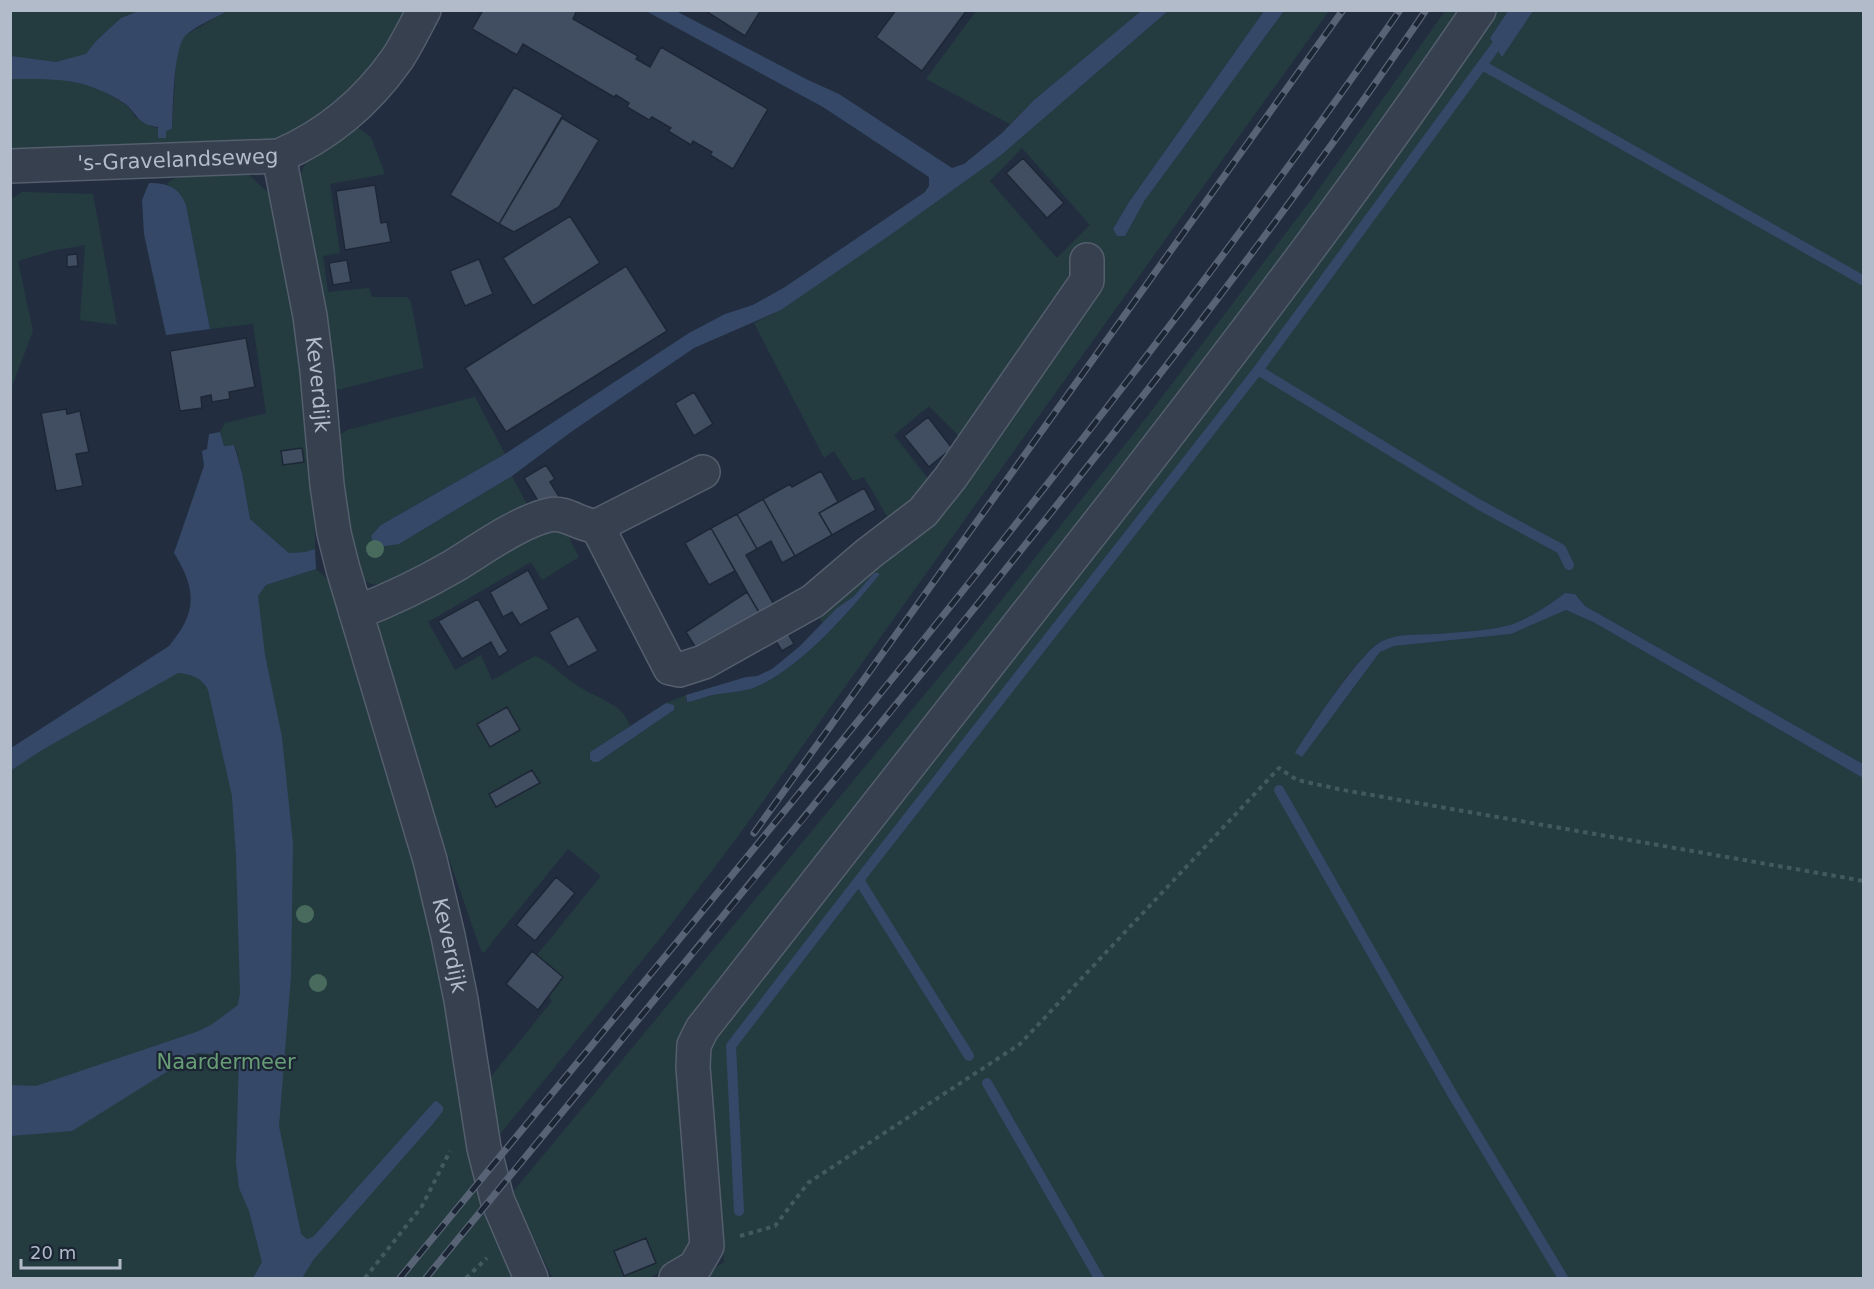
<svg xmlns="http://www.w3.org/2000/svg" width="1874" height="1289" viewBox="0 0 1874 1289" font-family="'DejaVu Sans',sans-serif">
<rect width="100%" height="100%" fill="#222e3f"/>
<path fill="#243c40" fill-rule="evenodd" d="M10 11H141L121 18 96 41 81 82 103 91 128 106 135 117 151 126 166 131 172 129 176 63 179 48 184 36 227 11H411L347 98 280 140 11 152Z
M976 11H1141L1034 100 1010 124 926 79Z
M1168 11H1264L1129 202 1113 229 1118 236H1125L1145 200 1284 11H1329L736 839 663 935 496 1139 485 1090V1084L552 1001 549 996 563 977 537 955 601 876 568 849 493 941 484 953 481 951 379 657 376 631 383 614 397 609 539 527 550 524H562L579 557 542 580 531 562 428 622 455 670 481 655 492 680 535 656C552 662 563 677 578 686 590 694 605 699 616 707 623 712 627 719 630 726L590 752V759L593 762H598L674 710V705L666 703 686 695V702C696 701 704 697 713 695 729 692 747 692 762 684 804 664 850 611 879 575V573H874L853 597 837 608 823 624 815 608 925 520 936 508 1096 283 1082 267 1010 366 1011 372 963 440 929 406 894 435 933 485 892 525 864 477 853 481 834 451 824 458 754 323 781 310 1000 156ZM1022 148 1090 225 1057 258 990 181Z
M1445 11H1470L1455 18 1325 200V212L682 1041 693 1240 676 1263 649 1278H554L551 1275 512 1193 969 641 1150 413 1316 193Z
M1493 11H1508L1490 38 1502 56 1525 11H1863V764L1585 606 1575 594 1565 593C1551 604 1527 620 1510 625 1487 631 1460 632 1437 634 1419 635 1398 633 1382 641 1361 650 1309 730 1295 753L1341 705 1380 652 1394 646 1511 634 1566 610 1595 623 1863 778V1278H698L724 1262 704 1061 705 1050Z
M354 125 371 137 385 174 330 184 340 253 323 256 328 292 369 288 372 297H407L411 302 423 365V368L337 390 330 384 298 199C299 191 299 182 301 174 307 152 337 137 354 125Z
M183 174 249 175 276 200 287 232 315 510V549L305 552 289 553 250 519 242 473 235 445 224 446 220 432 225 423 266 413 253 324 210 329 186 205 167 183Z
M22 192 93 194 117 325 80 320 85 245 51 251 18 261 33 331 11 389V199Z
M475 397 505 454 381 525 399 544 512 476 530 510 386 585 372 584 359 578 353 565 336 438 347 430Z
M316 569 340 590 425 880 475 1165 472 1169 488 1221 491 1220 514 1278H11V760L258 596 266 585Z"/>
<path fill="#354867" d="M141 10 227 11C214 19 197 25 186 35 173 47 173 110 172 129L166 131V138H158V127C139 124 139 118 128 106 122 101 111 95 104 92 75 77 42 79 11 79V56L56 62 86 54 96 41 121 18Z
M646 11H676L808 80 839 94 952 168 964 164 1002 133 1034 100 1141 11H1168L1000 156 893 233 781 310 694 348 571 432 512 476 399 544 379 547 374 545 371 536 381 525 505 454 689 333 725 314 753 305 785 287 925 192 929 186V177L823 107Z
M1264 11H1284L1145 200 1125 236H1117L1113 229 1129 202Z
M1508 11H1533L1502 57 1490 38Z
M149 183C168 183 179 187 186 205L210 329 166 335 144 234 142 200Z
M220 432 224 446 234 445 242 473 250 519 289 553 305 552 315 549 316 569 266 585 258 596 265 655 282 737 293 844 291 976 279 1126 301 1234 307 1239 313 1237 434 1102 437 1101 443 1107V1111L432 1125 314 1259 302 1278H253L262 1262 249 1211 239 1188 236 1163 239 1056 197 1053 72 1131 11 1136V1085L36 1086 196 1032 211 1025 238 1005 240 993 236 856 232 796 208 690C202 678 192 674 178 673L42 750 10 771 11 748 169 646C197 613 197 590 174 553L204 466 202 451 207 449 209 434Z
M874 573H879V575C850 611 804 664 762 684 748 692 729 692 713 695 704 697 696 701 687 702L686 695 746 677 757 676 772 669 799 647 837 608 853 597Z
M1565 593 1575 594 1585 606 1863 764V778L1595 623 1566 610 1511 634 1394 646 1380 652 1302 757 1295 753C1309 730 1361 651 1382 641 1398 633 1419 635 1437 634 1460 632 1487 631 1510 625 1527 620 1551 604 1565 593Z
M666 703 674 705V710L598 762H593L590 759V752Z"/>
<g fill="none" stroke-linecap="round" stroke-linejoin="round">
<path stroke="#354867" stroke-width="10" d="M1482 65 1496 46
M1258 370 1478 504 1561 549 1569 565
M1279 790 1454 1097 1563 1278
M859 880 1258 370 1482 65 1864 281
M987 1083 1099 1278
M739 1211 731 1046 859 880 969 1056"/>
</g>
<path fill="#414d61" stroke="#1d2736" stroke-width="1.5" d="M483 10H577L573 19 638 56 636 59 650 67 661 47 768 109 733 169 710 155 712 152 693 141 691 145 668 131 671 128 652 117 649 120 627 107 629 103 616 95 614 97 523 44 517 55 472 29Z
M704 10H761L745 36Z
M896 10H967L922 71 876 37Z
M514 87 563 115 499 224 450 195Z
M562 118 599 140 559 207 514 232 499 224Z
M1023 158 1064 203 1047 218 1006 173Z
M375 185 381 223 387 222 391 242 345 250 336 191Z
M570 216 600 263 533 306 503 258Z
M77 254 78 266 67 267V255Z
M479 259 493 294 465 306 450 271Z
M347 260 351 282 333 285 329 263Z
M626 266 667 331 506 432 465 368Z
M246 338 255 387 229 392 230 399 212 402 211 395 201 397 202 408 180 411 170 351Z
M694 392 713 424 694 436 675 403Z
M66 409 67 414 80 411 89 452 76 454 83 486 56 491 41 413Z
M928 417 952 448 929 467 904 436Z
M302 448 304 462 283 465 281 451Z
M546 465 555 479 550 482 560 498 543 509 524 478Z
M821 471 838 502 819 513 832 535 795 556 763 499 790 484 792 487Z
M864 488 876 510 832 535 819 513Z
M763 499 795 556 782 563 771 541 757 549 737 514Z
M737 514 757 549 746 555 777 610 762 618 711 528Z
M711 528 735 571 709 585 685 543Z
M528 570 549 609 520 625 512 612 503 617 490 592Z
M747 592 760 614 699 653 686 632Z
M478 599 508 651 499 657 491 642 462 659 438 621Z
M578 616 598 651 568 667 549 632Z
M785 628 794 644 782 651 772 635Z
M507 707 520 730 490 747 477 724Z
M532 770 540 783 496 807 489 794Z
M556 877 575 893 535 941 516 925Z
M532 951 563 977 538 1010 506 984Z
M646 1238 656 1263 624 1276 614 1251Z"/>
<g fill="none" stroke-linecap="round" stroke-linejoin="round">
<g stroke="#545e6d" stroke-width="36">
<g id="minor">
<path id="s1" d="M279 156 310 316 317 371 327 485 334 533 343 569 430 860 448 936 461 1000 484 1148 497 1199 531 1278"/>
<path id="s2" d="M10 166 279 156C328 135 366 103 397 59 407 44 415 27 424 10"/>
<path d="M597 526 670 668 679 670 704 662 813 601 868 554 923 512 951 477 1087 281V260"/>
<path d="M356 613C389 600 421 585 452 567 479 551 518 522 549 515 567 511 579 526 597 526L703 472"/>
<path d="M676 1278 695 1267 707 1246 693 1067 694 1045 702 1029C844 849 986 669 1127 487 1248 331 1368 173 1479 10"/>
</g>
</g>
<path stroke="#42595d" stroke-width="4" stroke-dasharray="4.5 4.5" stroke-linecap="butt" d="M740 1236 775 1226 808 1183 1020 1044 1279 768 1297 780 1343 790 1864 881
M365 1278 422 1206 450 1151
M466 1278 487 1258"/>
<use href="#minor" stroke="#36404f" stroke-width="33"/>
<g stroke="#586476" stroke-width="7">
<path id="rail" d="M754 833 1343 10
M400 1278C741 862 1092 452 1400 10
M426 1278C594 1073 763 869 930 663 1102 451 1272 236 1426 10"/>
</g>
<use href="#rail" stroke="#1b2534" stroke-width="4.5" stroke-dasharray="14" stroke-linecap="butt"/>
</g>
<g fill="#486b5d">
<circle cx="375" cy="549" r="9"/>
<circle cx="305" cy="914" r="9"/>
<circle cx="318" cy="983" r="9"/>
</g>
<g text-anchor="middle" stroke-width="4.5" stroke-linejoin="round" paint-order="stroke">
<g font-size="21" fill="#b2bbca" stroke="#1b2534">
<text dy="7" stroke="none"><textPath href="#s2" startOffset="168">'s-Gravelandseweg</textPath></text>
<text dy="7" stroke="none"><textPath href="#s1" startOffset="232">Keverdijk</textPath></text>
<text dy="7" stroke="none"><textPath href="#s1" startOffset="810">Keverdijk</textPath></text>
</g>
<g font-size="21" fill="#689d76" stroke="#1b2534">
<text x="226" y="1069">Naardermeer</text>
</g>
</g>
<rect width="1874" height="1289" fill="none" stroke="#b2bbca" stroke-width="24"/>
<path d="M21 1259v9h99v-9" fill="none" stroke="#b2bbca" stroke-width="3"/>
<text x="30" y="1259" font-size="18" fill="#b2bbca" stroke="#1b2534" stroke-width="4.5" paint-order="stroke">20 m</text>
</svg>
